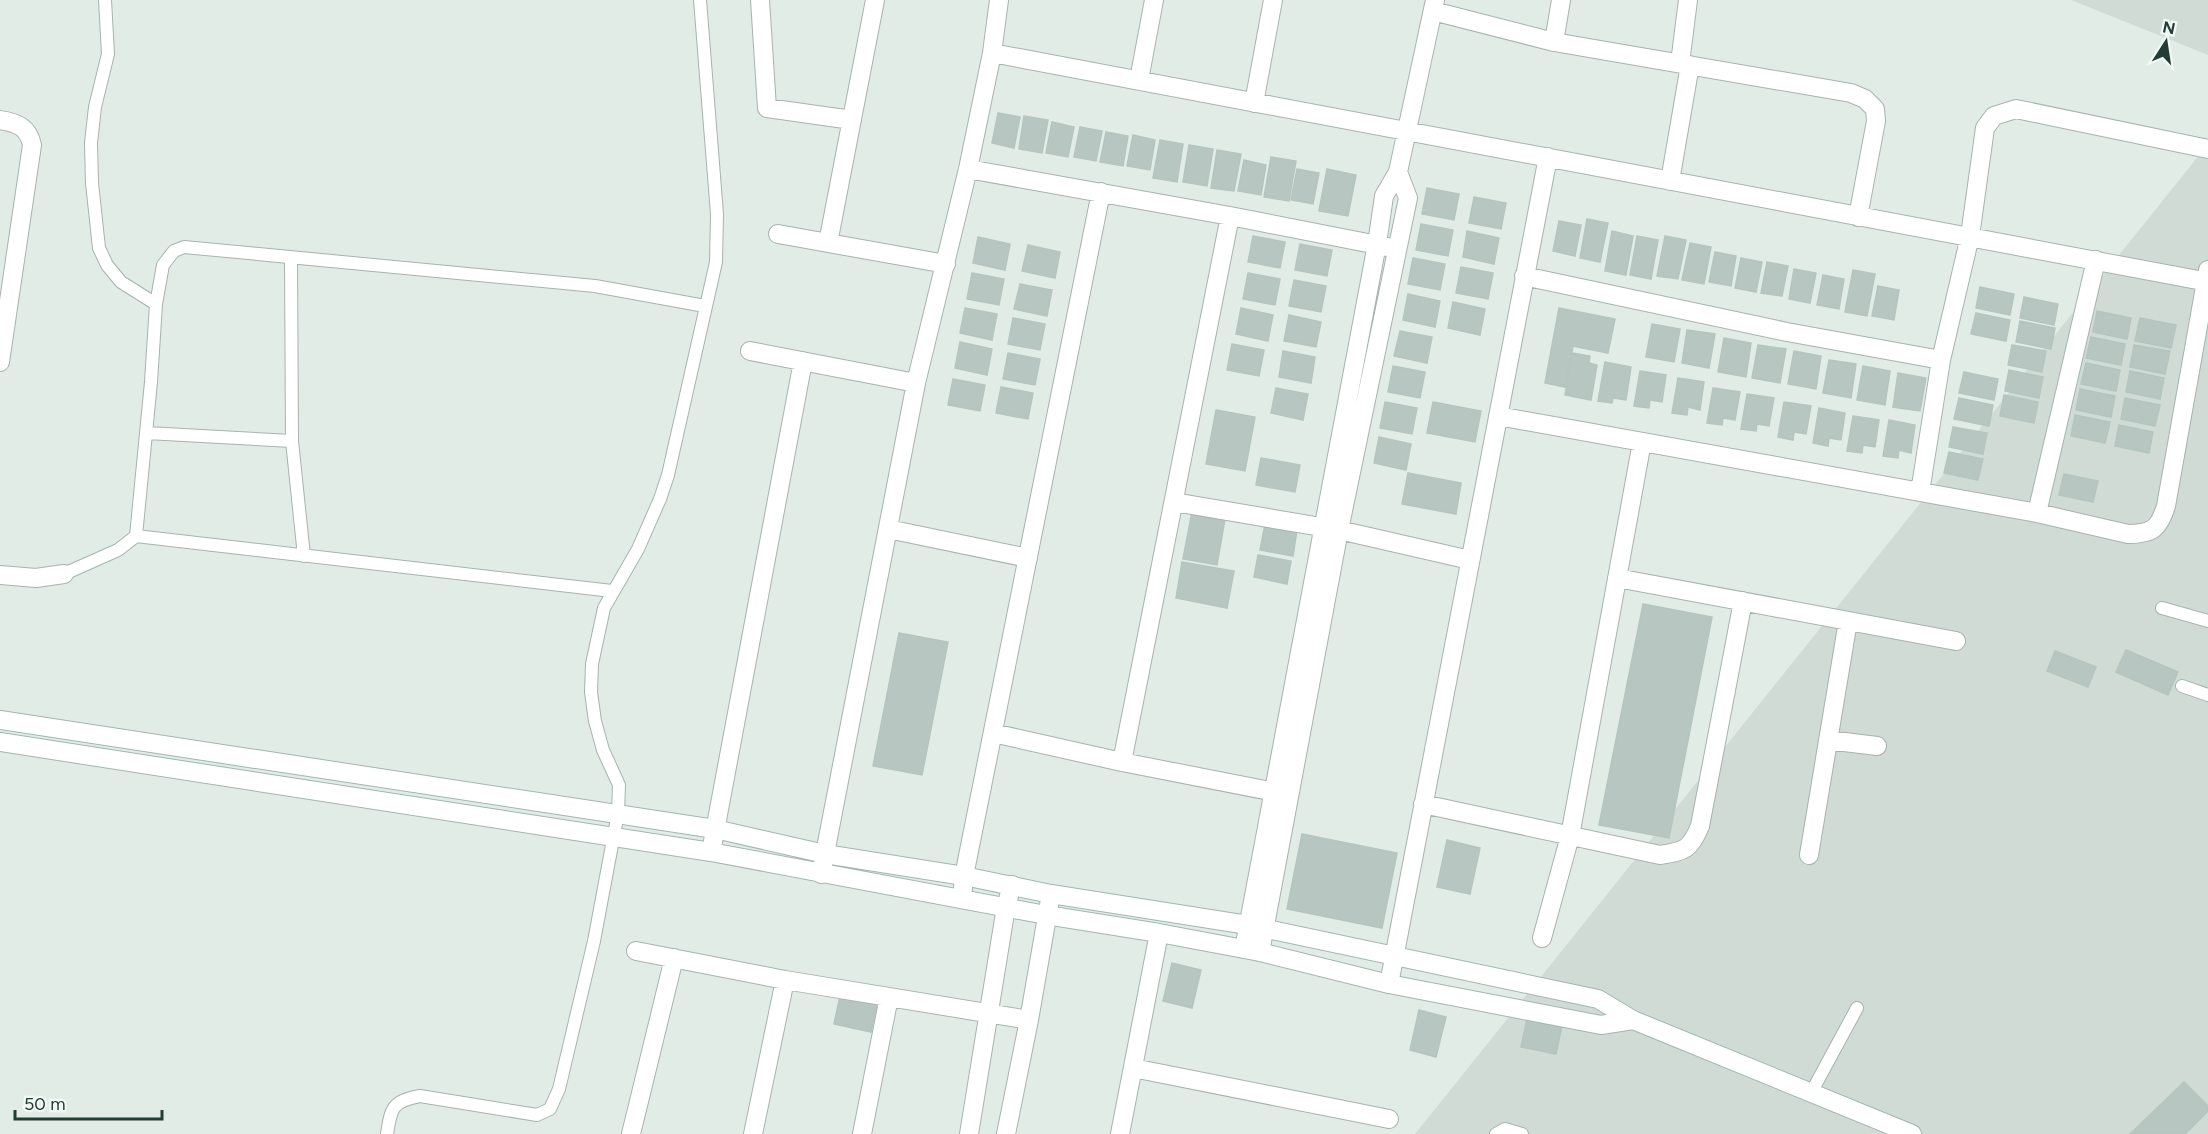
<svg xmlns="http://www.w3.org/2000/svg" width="2208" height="1134" viewBox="0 0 2208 1134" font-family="Figtree,sans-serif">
<rect width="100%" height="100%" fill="#e2ece7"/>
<path fill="#d0dbd6" d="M2071 0H2208V55Z
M2208 144V1134H1415Z"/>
<path fill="#b7c6c0" stroke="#b4c5bf" stroke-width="1.5" d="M998 113 1020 117 1014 148 992 143Z
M1024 116 1048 120 1042 153 1019 149Z
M1052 122 1074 127 1068 157 1046 153Z
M1080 127 1102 131 1096 161 1074 157Z
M1106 132 1128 136 1123 166 1100 162Z
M1133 135 1155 140 1150 170 1127 166Z
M1160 140 1183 144 1177 182 1153 178Z
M1189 145 1213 149 1207 186 1183 182Z
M1217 150 1241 154 1234 191 1211 188Z
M1271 157 1296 161 1289 201 1264 197Z
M1244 160 1266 165 1261 195 1238 191Z
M1297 169 1319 173 1313 204 1291 200Z
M1327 169 1356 175 1348 216 1319 211Z
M1427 188 1459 194 1454 220 1422 214Z
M1474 197 1506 203 1501 229 1469 223Z
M1587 219 1608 223 1600 262 1580 258Z
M1559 221 1581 225 1575 256 1553 251Z
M1421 224 1453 230 1448 256 1416 250Z
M1467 231 1499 238 1494 264 1463 257Z
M1612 231 1633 236 1626 275 1605 271Z
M1253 236 1285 242 1280 268 1248 262Z
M1637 236 1658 240 1651 279 1630 275Z
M1665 236 1686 240 1678 279 1657 276Z
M978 237 1010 244 1005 270 973 263Z
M1690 243 1711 247 1704 284 1682 280Z
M1300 244 1332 250 1327 276 1295 270Z
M1028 245 1060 252 1055 278 1022 271Z
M1715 252 1736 256 1731 286 1709 282Z
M1413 258 1445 264 1440 290 1408 284Z
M1741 258 1762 262 1756 292 1735 288Z
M1767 262 1788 266 1782 296 1761 293Z
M1461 267 1493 273 1488 299 1456 293Z
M1794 269 1816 273 1810 303 1789 299Z
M1853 270 1875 274 1867 316 1845 312Z
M972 273 1004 279 999 305 967 299Z
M1248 273 1280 279 1275 305 1243 299Z
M1823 275 1844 279 1839 309 1817 305Z
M1294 280 1326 286 1321 312 1289 306Z
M1020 284 1052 290 1047 316 1014 309Z
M1878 286 1899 290 1894 320 1872 316Z
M1980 287 2014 294 2010 315 1976 308Z
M1408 294 1440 301 1435 327 1403 320Z
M2024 297 2058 304 2054 325 2020 318Z
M1453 302 1485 309 1480 335 1448 328Z
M965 308 997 314 992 340 960 333Z
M1241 308 1273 315 1268 341 1236 334Z
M1559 308 1615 319 1608 353 1573 346 1565 387 1545 383Z
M2097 311 2131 318 2127 339 2093 332Z
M1976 313 2010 320 2006 341 1971 334Z
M1289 315 1321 322 1316 347 1284 341Z
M1013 318 1045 324 1040 350 1008 344Z
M2140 318 2176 325 2171 348 2135 341Z
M2020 321 2055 328 2051 349 2016 342Z
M1652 324 1680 329 1674 362 1646 357Z
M1687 330 1715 334 1709 368 1682 363Z
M1400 331 1432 337 1427 363 1394 356Z
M2091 337 2125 344 2121 365 2086 358Z
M1724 338 1751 343 1746 377 1718 372Z
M960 342 992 349 987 375 955 368Z
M1232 344 1264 350 1259 376 1227 370Z
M1758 345 1786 349 1780 383 1752 378Z
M2012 345 2046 351 2042 372 2008 365Z
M2134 345 2170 351 2165 374 2130 367Z
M1283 351 1315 357 1311 383 1279 377Z
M1794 351 1821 356 1816 389 1788 384Z
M1008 353 1040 359 1035 385 1003 379Z
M1572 353 1590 356 1589 363 1597 365 1591 400 1565 395Z
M1829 360 1856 364 1851 398 1823 393Z
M1605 362 1631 367 1626 400 1613 398 1612 403 1598 401Z
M2086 363 2120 370 2116 391 2081 384Z
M1393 366 1425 372 1420 398 1388 392Z
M1863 366 1890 371 1885 405 1857 400Z
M2009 370 2043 377 2039 398 2005 391Z
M1640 371 1666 375 1662 402 1650 400 1649 408 1634 406Z
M2130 371 2164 378 2160 399 2126 392Z
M1964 372 1998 379 1994 400 1959 393Z
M1898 373 1926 378 1920 411 1893 407Z
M1678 378 1704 382 1700 410 1688 407 1687 415 1672 413Z
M953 379 985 385 980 411 948 405Z
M1001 387 1033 393 1028 419 996 413Z
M1276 388 1308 394 1303 420 1271 413Z
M1713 388 1740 392 1735 420 1723 418 1722 425 1707 423Z
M2080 389 2115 396 2111 417 2076 410Z
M1747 394 1774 398 1769 426 1757 424 1756 431 1741 429Z
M2004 395 2038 402 2034 423 2000 416Z
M1959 398 1993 405 1989 426 1954 419Z
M2125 398 2160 405 2155 426 2121 419Z
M1385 402 1417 408 1412 434 1380 428Z
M1433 402 1481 411 1475 442 1427 433Z
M1784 402 1811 406 1806 434 1794 432 1793 440 1778 437Z
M1819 408 1845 413 1841 440 1829 438 1828 446 1813 443Z
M1216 410 1255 417 1245 471 1206 464Z
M2075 415 2110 422 2105 443 2071 436Z
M1853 416 1879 420 1875 447 1863 445 1862 453 1847 451Z
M1889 420 1915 425 1911 453 1899 450 1898 458 1883 456Z
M2119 425 2153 432 2149 453 2115 446Z
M1953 427 1987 433 1983 454 1949 447Z
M1379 437 1411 444 1406 470 1374 463Z
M1949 452 1983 459 1978 480 1944 473Z
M1261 458 1300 465 1295 492 1256 485Z
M1408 473 1461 483 1456 514 1402 504Z
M2064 474 2098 481 2093 502 2059 495Z
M1192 512 1225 519 1217 565 1183 559Z
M1265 524 1297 530 1293 556 1260 550Z
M1258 555 1291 561 1287 584 1254 577Z
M1182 562 1234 571 1227 608 1176 598Z
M1643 604 1712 617 1669 838 1599 825Z
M899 633 948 642 922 775 873 766Z
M2126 650 2178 672 2168 695 2116 672Z
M2055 651 2096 667 2088 687 2047 671Z
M1302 834 1397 853 1382 928 1287 909Z
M1447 840 1480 848 1470 894 1437 887Z
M1172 963 1201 970 1192 1008 1163 1001Z
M840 996 877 1004 871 1032 834 1024Z
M1419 1010 1446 1017 1436 1057 1410 1050Z
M1527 1019 1562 1026 1556 1054 1521 1047Z
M2184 1082 2208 1106V1111L2185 1134H2130Z"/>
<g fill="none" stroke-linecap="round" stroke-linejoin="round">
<g stroke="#a5b4ae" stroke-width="14">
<path id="lane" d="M105 0 108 54 95 107 91 143 92 183 99 248 107 265 121 282 156 304
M291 257 292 441 304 556
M147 433 292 441
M136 536 612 591
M64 574 118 550 136 536 151 382 156 304 163 265 174 251 184 247 595 286 705 306
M2162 608 2208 621
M2182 686 2208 695
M1811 1093 1857 1008
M387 1134C391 1108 392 1101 420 1096L537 1115 550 1109 559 1089 594 941 618 813 619 785 603 750 595 721 591 692 592 664 604 608 638 549 660 499 668 475 716 262 717 214 700 0
M1496 1134 1505 1129 1522 1134"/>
</g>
<g stroke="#a5b4ae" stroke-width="20">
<path id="street" d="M760 0 767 108 852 120
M1433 11 1554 42 1851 93 1865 99 1875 109 1876 121 1858 217
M1554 42 1561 0
M992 53 2208 282
M1680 63 1688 0
M1139 80 1154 0
M1254 103 1273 0
M0 120C18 123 28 127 32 145L0 362
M968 169 1230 216 1388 247
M1670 181 1690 65
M778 234 946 264
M828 243 875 0
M1524 276 1787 332 1941 360
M750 351 916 383
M1498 416 2037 513 2128 534C2152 534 2159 529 2166 506L2208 270
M1920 492 1941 360 1970 236 1985 128 1994 116 2016 109 2208 149
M1174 502 1339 530 1470 560
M2037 513 2096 260
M888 529 1028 558
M0 575 36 578 64 574
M1617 578 1956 641
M993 733 1122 762 1285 794
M1828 740 1877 746
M1122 762 1230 216
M1423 804 1660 855C1685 851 1690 850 1700 826L1743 601
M711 852 803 361
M1809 855 1848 621
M821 874 916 383 968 169 992 53 999 0
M962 899 964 876 1101 192
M1542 938 1570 836 1642 442
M1244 949 1377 244 1384 196 1398 172 1435 0
M636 951 785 980 1029 1020
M1260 952 1339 530 1408 198 1398 172
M1389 984 1548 157
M1133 1068 1389 1119
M631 1134 674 958
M753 1134 785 980
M862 1134 889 997
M969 1134 1006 907 1012 885
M1006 1134 1029 1020 1051 894
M1120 1134 1159 933"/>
</g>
<g stroke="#a0b7b0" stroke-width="20">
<path id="secondary" d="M0 720 715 829 825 854 964 876 1051 894 1248 925 1598 999 1633 1020 1912 1134
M0 742 711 852 1046 915 1159 933 1260 952 1389 984 1601 1025 1633 1020"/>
</g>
<use href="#lane" stroke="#fff" stroke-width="12"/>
<use href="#street" stroke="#fff" stroke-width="18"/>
<use href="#secondary" stroke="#fff" stroke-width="18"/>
</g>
<g transform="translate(2166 42) rotate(12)" stroke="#f2f8f5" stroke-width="4.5" paint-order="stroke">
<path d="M0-4.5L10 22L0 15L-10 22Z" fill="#223c36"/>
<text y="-9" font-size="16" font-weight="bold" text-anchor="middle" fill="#223c36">N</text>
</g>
<path d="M15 1110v9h147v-9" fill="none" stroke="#223c36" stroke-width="3"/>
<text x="24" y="1110" font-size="18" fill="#223c36" stroke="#f2f8f5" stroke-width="4.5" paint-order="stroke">50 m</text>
</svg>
